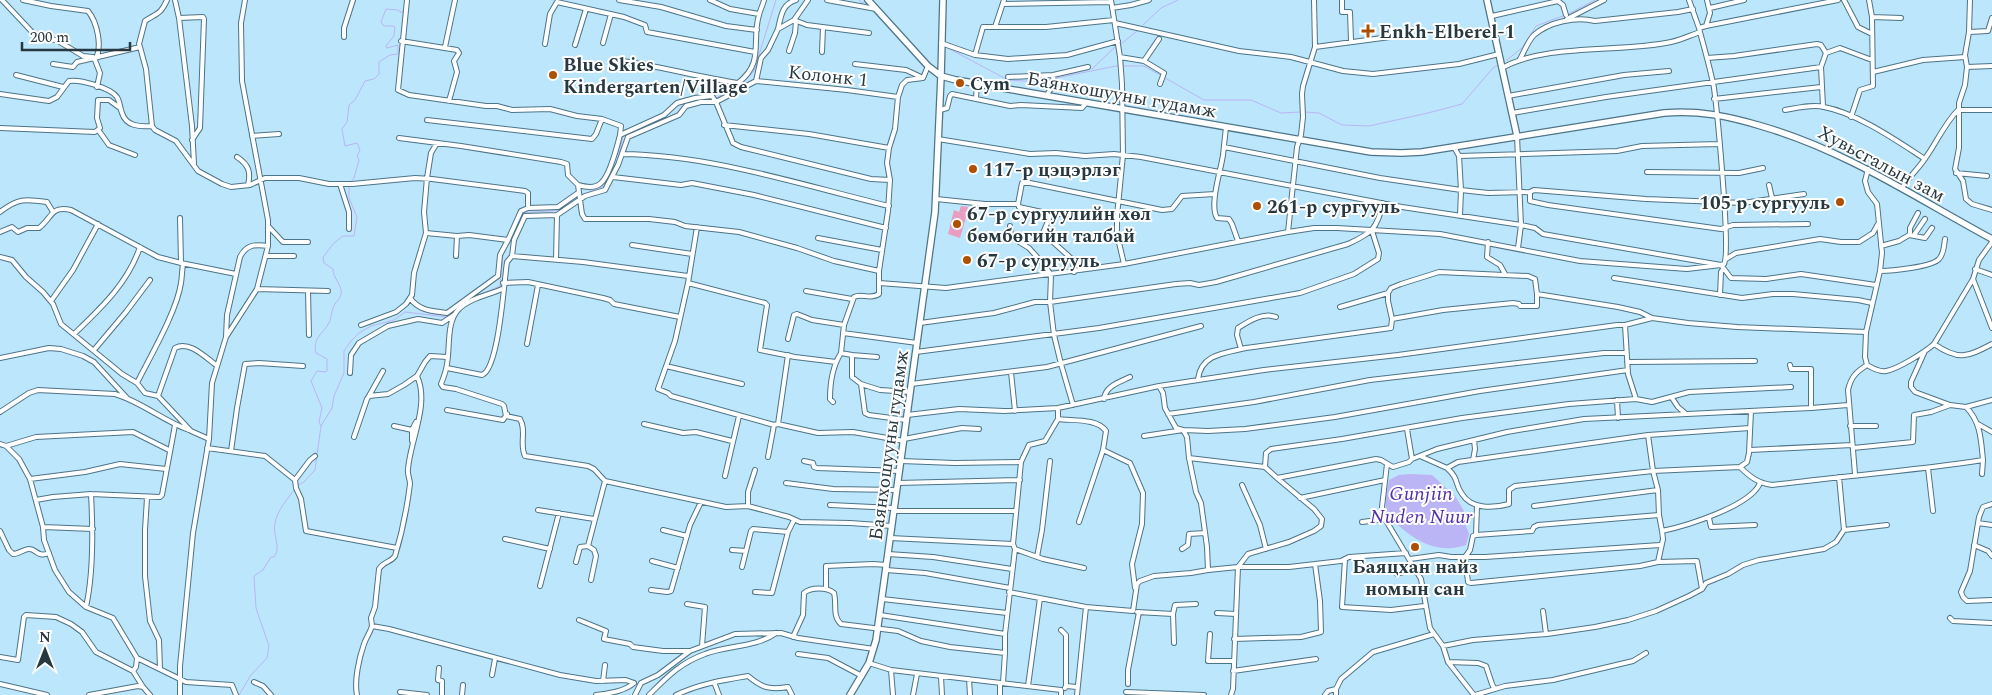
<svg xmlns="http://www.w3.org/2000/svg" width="1992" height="695" viewBox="0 0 1992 695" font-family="Spectral,serif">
<rect width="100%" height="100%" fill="#bce6fb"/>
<path fill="#e99dc1" d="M961 206 968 207 967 213 962 212 967 214 960 238 948 234 954 210 959 212Z"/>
<path fill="#bbb4f5" d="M1410 474 1432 475 1455 496 1464 511V521L1469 534 1466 545C1439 554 1419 543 1399 526 1394 521 1387 514 1386 507 1384 498 1388 489 1389 480L1399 475Z"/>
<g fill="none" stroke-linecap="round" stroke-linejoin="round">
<path stroke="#bbb4f5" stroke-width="1" d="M859 0 862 3 865 1
M1143 25 1161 8 1178 0
M1121 44 1137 31
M946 47 1008 80 1041 82 1052 79
M1507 60 1523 47 1536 26 1568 14 1595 0
M1092 69 1115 47
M1056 78 1116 66H1144L1204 100H1251L1281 113 1301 112
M716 98 742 84 754 71 776 0
M1305 112 1319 113 1342 125 1369 126 1428 113 1462 104 1493 68 1498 65
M661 121 677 113 683 104 712 99
M350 183 354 178 359 160 357 156 360 150 357 143 345 146 342 129 347 122 349 105 355 100 365 81 374 79 379 74V62L390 55 398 54V45L387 48 386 46 394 36 395 27 394 26H384L381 22 386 9 398 10 402 13 405 6
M581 195 604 186 617 162 623 136 632 133
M479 295 500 286 503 255 523 213 559 210 577 197
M321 426 319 422 322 408 311 381 317 371 325 372 327 371V359L316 353C312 338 323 334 329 323 332 317 331 310 335 304 337 301 340 298 341 295 343 286 333 278 333 269L324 263 323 257 334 243 343 236H354L357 217 349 198V187
M298 485 304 482 315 470 321 426 332 408 334 396 344 373V351L351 341 359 333 371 326 394 320 405 312 447 317 457 308
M239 695 251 675 267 658 269 646 256 608 254 576 263 570 271 557H274C282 547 272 535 275 523 277 511 288 498 295 489"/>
<g stroke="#4d7487" stroke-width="6">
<path id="street" d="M2 0 33 33 58 41 83 56 93 57
M23 0 51 6 88 11C97 22 103 47 95 60L100 73 97 87
M175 0 179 18 192 126 194 164
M407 0 398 90 409 95 486 106H497L512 110 550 109 577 116 602 119 621 126 620 135 664 115 677 103 695 98 712 96 716 102 756 81 761 58 768 50 778 29 794 20 808 0
M619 0 661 7 726 26 757 30
M710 0 730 9 759 14
M827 0 876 9
M1111 0 1120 57 1122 84 1123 155 1117 216V234L1124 264
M1342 0V12H1350L1351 41
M1689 0 1699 28
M1844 0 1858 27 1872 34
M1970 0 1969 32 1965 55 1967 67 1965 85 1959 103V148L1955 169 1963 181 1966 199 1972 204 1992 210
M1003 4 1111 2
M1112 8 1131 5 1149 0
M1710 8 1744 0
M1492 16 1558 1 1563 5 1566 15
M1872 17 1901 18
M179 18 203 17 204 19 200 128 192 140
M1567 19 1604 0
M794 20 807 25 869 33
M1115 23 1239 51 1291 57 1343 71 1373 74 1459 64 1499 54
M1706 26 1838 0
M995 27 1004 0
M778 29C781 16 782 4 796 0
M1969 32 1988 31 1992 18
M344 37V28L353 0
M401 41 457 50 459 53 454 61 457 72 449 101
M603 43 611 14
M941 43 975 55 1008 59 1067 55 1118 41
M545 44 550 14 557 2 624 17 645 25 647 32 755 52
M575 45 586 9
M140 47 146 69 152 126
M445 47 455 0
M1315 47 1405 35
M789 51 795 33 796 21
M822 52 823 27
M975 55 983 27H1046L1114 20
M1120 57 1144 61 1159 39
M1707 58 1734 56 1817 44 1821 45 1826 53
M1520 59C1524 52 1528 41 1534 35 1549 22 1576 16 1595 21L1678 12 1693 9
M615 60C657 65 696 77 738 83 765 62 751 42 759 15 760 10 763 5 764 0
M1144 61 1164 73 1160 84
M53 64 73 67 77 62 140 47 139 44 145 21C157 13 161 14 167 0
M855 64 906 70 921 77
M928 66 923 78 907 80 902 85 898 97 895 129 889 148 887 163 890 180 888 211 879 271V283L946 288 1124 264 1288 232 1314 228H1337L1440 234 1580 261 1687 269 1721 265 1724 264C1731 252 1717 110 1714 88 1710 67 1704 48 1699 28L1706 26 1710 13 1707 0
M1967 67 1992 66
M1502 68C1547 43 1620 53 1671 42 1681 40 1691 35 1700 32
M1873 72 1923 60 1965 57
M16 75 63 87
M1008 77 1053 75 1088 67
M756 81 847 90 898 97
M0 94 49 101 57 97 69 81C80 79 111 88 117 97 120 102 120 108 122 113 126 126 139 127 152 126L155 130 176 141 198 171 222 184 231 187 250 185 265 178H299L329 184H352L415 178 432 179 525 191 528 193V208L558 207 578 193
M1046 96 1054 84 1053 75
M1508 96 1624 75 1669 71
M976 98 977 84
M1714 99 1821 87
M1823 106 1821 67 1826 53 1840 48 1872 60
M940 110 947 108 950 96 952 94 1010 106 1021 105 1082 108 1086 103
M1785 110C1797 108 1812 104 1824 107 1857 113 1897 141 1925 159
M1512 113 1606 97 1821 67
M1851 117 1860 90 1873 86 1872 17 1869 0
M427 120 592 139 596 134 602 119
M724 125 809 134 889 148
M1226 127C1225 136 1224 146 1223 155 1221 170 1209 205 1217 218L1229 219 1232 224 1238 241
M0 128 95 132 100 128 97 118 98 100H109L120 108
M99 131 109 145 135 155
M252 136 279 134
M1517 136 1521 225 1518 248
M399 138 461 146 561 162 567 164 568 175 578 185 582 214 585 219H649L675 222 685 226 739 232 797 248 834 261 879 271
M938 139 1030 154 1056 153 1085 156 1114 154 1141 157 1402 207 1521 225 1535 228 1543 234 1721 265 1731 278 1766 279 1801 274 1876 285
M1224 147 1380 178 1461 190 1460 216
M1454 147 1459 156 1461 190 1488 193 1530 192 1534 190 1646 199 1743 203 1804 194
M622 154C712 155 801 185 889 206
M1459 156 1617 151 1642 146 1719 144
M237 157C249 165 251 172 248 185
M1868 169 1865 181 1868 192 1877 204 1882 253 1880 271 1866 332 1865 357 1867 365C1872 368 1880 372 1886 371 1898 369 1925 352 1934 344L1973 279 1979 260 1992 242
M1647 172 1739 173 1763 168
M1956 173 1987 176
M613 177 681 185 692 183 754 195 886 228
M340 184 349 212V229
M578 185C585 187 595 189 601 183 610 175 617 147 620 135
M1769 185 1772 198
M1902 188C1909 177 1917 170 1924 160 1936 144 1944 124 1958 110H1992
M1530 192V201L1548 205 1721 229 1733 225 1808 224
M936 199 985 204H1018L1022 183H1030L1162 210 1172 209 1182 196 1215 194
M1018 204 1019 207 1051 214H1079
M0 212C18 198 25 199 47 202L53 212
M1051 214 1043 233 1073 260 1074 272
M180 218 181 263
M268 226 283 242H308
M1010 226 1011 237 1029 248 1045 266 1051 275 1050 302 1054 335 1061 364 1073 405
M697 227 688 283 675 341 658 389 668 393 671 396 774 425 778 424 818 433 853 432 904 441
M0 232 12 227 18 232 27 228H39C52 218 51 205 71 210L158 257 181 263 236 274
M1288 232 1297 147 1301 135 1303 117 1302 94 1303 86 1315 47 1314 0
M426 233 457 236 469 235 508 240 521 211 528 208
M1910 235V228L1918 213
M1914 235 1925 219
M818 238 882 250
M1488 242 1487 257 1500 265 1505 274
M632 245 692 254
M1881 246 1899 241 1909 235 1925 238 1932 228
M266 256H294
M456 256 457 236
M512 256 514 240 525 216 557 215 585 196 605 190 618 165 628 137 679 115 686 106 701 102H716L733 143 741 147 871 179 890 180
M0 257 12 260 26 277 43 292 53 304 61 324 122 374 137 383 145 393 158 396 191 431 209 439
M556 259 557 215
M1726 259 1736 253 1820 239 1841 242H1859L1873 233 1878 224
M1975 269 1992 275
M1880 271C1891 271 1932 267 1939 259 1944 254 1944 245 1945 239
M1614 278 1742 298 1773 294H1793L1858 300 1872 303
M1973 279 1992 328
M503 283 528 282 603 298 610 300 614 304 680 317
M688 283 765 303 767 305 760 350 795 357 836 362
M879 283V294C871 300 862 293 854 297L844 325 841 353 852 355V377L861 384 865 413 869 415 906 420
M257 289 328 291
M502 289C489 295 470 298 459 309 445 322 451 352 446 369 445 374 443 379 441 384L443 387 456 389 502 404 504 406 506 416 520 419C527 431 519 444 525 456L588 466 594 469 605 481 726 507 748 506 789 517 800 522 850 523 892 526
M308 291 309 335
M806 291 852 299
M1388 293V301L1392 319
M1720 295 1721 272 1723 269
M410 298C419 311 433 311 447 313L498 276 500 255 508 240
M51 301 73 270 98 224
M1340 307 1388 293 1391 288 1401 284 1439 272 1528 276 1535 279 1537 294
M920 323 994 313 1035 302H1050L1176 284 1190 283 1199 285 1216 282 1348 244C1372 233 1377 229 1383 203
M361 325 396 312 406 304 412 295 414 273 426 233 424 212 427 178 431 153 437 143
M843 333 917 343
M74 334C101 308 128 283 140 247
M226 337 227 315 240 257C246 245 254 244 268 246
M788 339 794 315 797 314 812 320 844 325
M527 344 538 285
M1934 344C1959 361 1967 357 1992 344
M1241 349 1237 335 1238 328C1249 321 1263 312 1276 317
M94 350 126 312 150 280
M916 352 1099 328 1300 293 1354 274 1378 259 1379 253 1372 231
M852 355 877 357
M0 358 49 348 61 349 83 356 94 362 127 398
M1627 362 1755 361
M1790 365 1791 369H1811V408
M666 366 742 384
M447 368 482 375C499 369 504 281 507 262L512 256 583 262 688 276
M1011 372 1015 411
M350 373 351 355 359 343 388 326 418 319 442 323 454 315
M417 376C430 404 410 441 408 469 407 474 410 479 410 484 407 508 402 533 395 556 391 562 383 562 379 569L375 607 371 618 372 626 389 629 560 675 596 681 626 680 634 683
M1198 379C1201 354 1225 353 1246 348L1391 328 1392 319 1443 310 1513 303 1519 304 1520 306H1537V294L1618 307 1640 312 1652 318 1688 323 1737 327 1866 332
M137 383C150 357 177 311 181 283 182 277 182 270 183 264
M861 384 880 390 910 392
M911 384 1047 367 1201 326
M1159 386 1264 370 1398 355 1617 325H1625
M158 396 175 348C189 340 205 357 216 365
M369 396 383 371
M1672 398 1678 407 1685 413
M1104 399C1105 386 1120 382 1130 377
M1636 399 1628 374 1625 325 1652 318
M1617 400 1618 418
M833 402 830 399C830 382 832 367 841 353
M1966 407 1992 400
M1058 408V419C1073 421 1097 418 1106 431L1103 450 1130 463 1143 493 1142 524 1132 564 1135 588
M447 410 503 420 507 414
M0 412 29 393 38 390 115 394C142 402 163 421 189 430
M1168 414 1254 402 1370 380 1604 353H1626
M907 415 959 409 1004 411 1058 408 1159 386 1163 393 1165 408 1176 428 1183 430 1187 437 1189 458 1265 467 1277 478 1376 459 1381 460 1393 467 1409 462 1412 459 1437 449 1507 432 1584 419 1811 408 1848 405
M644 424 683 433 696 432 732 441
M778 424 788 355
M1978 424 1992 432
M394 426 412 430
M1850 426H1876
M1407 429 1412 459
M1144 436 1183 430 1208 431 1245 429 1335 417 1480 391 1628 370
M354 437 367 399 369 396 388 394 404 385 417 376 425 362 430 356 447 357
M904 439 962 428 979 429
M412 441V430L416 422
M0 444 6 446 19 459 30 479 43 527 44 540 55 570 69 592 86 607 113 618 137 658 186 682 232 685 236 695
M6 446 36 437 133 432 169 450
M207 448 265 456 295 480 296 488 301 499 306 531 397 548
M1853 448 1913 442 1914 415 1931 412 1950 405
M1750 450 1852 445
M231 451 237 408 245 364 259 363 303 366
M1420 456 1447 468 1458 462 1648 435 1750 428
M768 457 774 425
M1189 458 1196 492 1201 503 1207 547 1208 570
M1473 460 1475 449 1474 440
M804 461 813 463 814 467 817 468 900 471
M1021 462 1029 445 1045 441 1058 419
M1387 464 1382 507 1385 519 1421 579 1430 628 1443 646 1473 640 1547 634 1595 627 1628 620 1656 611 1689 596 1702 589 1706 583 1728 574 1743 565 1759 560 1824 549 1836 542 1844 530 1839 477
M1265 467 1266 453 1271 449 1342 439 1462 418 1569 404 1636 399 1652 402 1689 392 1791 387
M1740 467 1747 462 1749 453 1751 411
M1447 468C1460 480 1454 483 1462 494 1472 510 1494 508 1509 504V490L1515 486 1653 471 1740 467C1750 477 1758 483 1772 485 1842 476 1913 471 1983 460 1981 441 1981 422 1966 407L1950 405 1915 392 1911 387V382L1925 351
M1928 468 1933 511
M1855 474 1848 390C1851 377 1856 372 1867 365
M1982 474 1983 460
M725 476 739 416
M30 479 85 472 120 464 166 469
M295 480 310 460 315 456
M786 483 833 489 897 490
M898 483 1020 480
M1242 485 1260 525 1266 549
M147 498 145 530V576L150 621 159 640 160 669
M1300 498 1385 480
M36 500 53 497 91 494 160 497 162 495 175 425
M1992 504 1983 507 1979 517 1970 571 1961 592 1963 597 1967 601 1992 600
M830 505 894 508
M748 506V492L755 470
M1477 506 1476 535 1473 536 1470 550 1465 557H1485L1660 545
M1534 506 1658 490
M538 510 594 519
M894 511H1016
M1709 518 1711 527 1755 525
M1079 522 1103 450
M1362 522 1385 519
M1978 523 1992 525
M43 527 93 529
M663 530 687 536
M1844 530 1887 525
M0 531 9 550 13 554C19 554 24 549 29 549 37 549 37 558 49 553
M1662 531C1686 526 1751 506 1760 483
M1476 535 1532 531 1534 527 1538 525 1659 515
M890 538 1013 544
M505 539 550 549
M1974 545 1988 551 1992 556
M1015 549 1043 559 1084 568
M1182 549 1188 545 1189 534 1205 533
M732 550 746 551
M888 554 933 557 1012 569
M1037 557 1042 530 1050 461
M1345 559 1342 607 1391 610 1424 606
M1410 559 1439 555 1451 557H1465L1468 582 1471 583 1640 566 1658 562 1663 539 1662 531 1659 515 1658 490 1653 471 1648 435
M652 561 678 568
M576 562 580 547 588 546
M1658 562 1697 561 1702 589
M742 567 751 531 753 529 788 532
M886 570 925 573 1010 588
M1397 574 1407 571 1414 566
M591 580 596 556 594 550 588 546 605 481
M540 586 559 513
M826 589V566L873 564 887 565
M651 590 667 592 671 591 690 525 701 502
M755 592 772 593 788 532 794 520
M1009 592 1086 607 1133 611 1137 584 1140 581 1154 576 1191 573 1208 570 1238 567H1289L1341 561 1349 557 1406 553
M882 599 1007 613
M687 604 705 607 702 646
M86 607C94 571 93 530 91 494
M1543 611 1546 634
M1137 612 1173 614 1175 605 1196 604
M1217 613 1236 614
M1173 614 1174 643
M880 615 1005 634
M1950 618 1953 621 1992 623
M579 620 606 631 604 639 630 644 633 647 663 651H690
M1061 630 1066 635V686
M1210 634 1208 661H1234
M793 637 803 615 804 593C811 587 827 587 834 593 837 604 832 616 841 624L898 631 921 641 950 647 1005 653V634L1015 549 1013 544 1021 462 955 463 901 461
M1234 639 1301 637 1321 632 1320 601 1315 564
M1443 646 1448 662 1474 695
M798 654 828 658 862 676
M0 657 18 660 24 617 26 615 56 617 71 624 82 632 96 652 133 671
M137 658 136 667 133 671 143 687
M1448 662 1478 663 1486 666 1492 684 1494 688
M869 663 891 670 893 695
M439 668 438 680 442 681V695
M891 670 1061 690V695
M1233 671 1316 659
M492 675 495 659
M941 677 942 695
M969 679 970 695
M603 681 605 665
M254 682 263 686 271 695
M714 682 719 695
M1003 683 1005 653
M0 684 47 695
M1128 684V670L1139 612
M1028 686 1040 598
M1065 688 1066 686 1077 687
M400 692 427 695
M1126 692 1204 695
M89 695 138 686 143 687 150 695
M180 695V666L193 533 209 439 212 383 226 337 257 289 268 246V220L242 81 241 23 245 0
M357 695C354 681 359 658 364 644 366 638 370 633 372 626
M462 695 463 685
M596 695C610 693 623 692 634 683
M635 695 641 683 658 675 690 651 735 634 781 633 798 638 874 649
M649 695C667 677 680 663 705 654 727 645 755 648 776 633
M676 695C699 684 723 680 748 676 762 688 770 690 788 687L792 695
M913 695 917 674
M1000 695V683
M1077 695 1086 607
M1231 695 1233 689 1238 567 1248 554 1289 542 1314 531 1321 526 1322 519 1314 509 1277 478
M1325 695 1328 691 1336 689
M1336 695V689L1341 679 1373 652 1434 634
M1475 695 1505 686 1553 680 1633 661 1646 653"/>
</g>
<g stroke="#4d7487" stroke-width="8">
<path id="secondary" d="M868 0 928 66 941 76 956 80 1371 152 1401 153 1422 152 1664 113C1698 110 1728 116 1761 126 1845 150 1916 198 1992 239
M1487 0 1517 136
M850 695 869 663 876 640 935 212 941 76 943 0"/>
</g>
<use href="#street" stroke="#fff" stroke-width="4"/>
<use href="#secondary" stroke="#fff" stroke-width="5.5"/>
</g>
<g fill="#af5001" stroke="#fff" stroke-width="2">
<path d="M1365.5 23.5h5v5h5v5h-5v5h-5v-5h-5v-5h5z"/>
<circle cx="553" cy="75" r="5"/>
<circle cx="960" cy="83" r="5"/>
<circle cx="973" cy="169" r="5"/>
<circle cx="1840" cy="202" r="5"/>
<circle cx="1257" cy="206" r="5"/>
<circle cx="957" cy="224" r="5"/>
<circle cx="967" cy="260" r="5"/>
<circle cx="1415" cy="547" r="5"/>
</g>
<g text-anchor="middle" stroke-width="4" stroke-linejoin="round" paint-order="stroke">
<g font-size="19" font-weight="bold" fill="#273840" stroke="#fff" text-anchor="start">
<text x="1379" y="38">Enkh-Elberel-1</text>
<text x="563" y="71">Blue Skies<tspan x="563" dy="22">Kindergarten/Village</tspan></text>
<text x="970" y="90">Cym</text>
<text x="983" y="176">117-р цэцэрлэг</text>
<text x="1830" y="209" text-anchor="end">105 р сургууль</text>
<text x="1267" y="213">261-р сургууль</text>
<text x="967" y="220">67-р сургуулийн хөл<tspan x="967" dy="22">бөмбөгийн талбай</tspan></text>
<text x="977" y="267">67-р сургууль</text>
<text x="1415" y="573" text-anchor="middle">Баяцхан найз<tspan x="1415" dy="22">номын сан</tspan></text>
</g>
<g font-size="19" fill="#273840" stroke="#fff">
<text transform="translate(828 75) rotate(6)" y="7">Колонк 1</text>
<text transform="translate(1122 94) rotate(10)" y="7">Баянхошууны гудамж</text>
<text transform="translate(1882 163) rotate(28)" y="7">Хувьсгалын зам</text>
<text transform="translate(888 445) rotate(-82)" y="7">Баянхошууны гудамж</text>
</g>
<g font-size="20" font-style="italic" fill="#532faa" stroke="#fff">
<text x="1421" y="500">Gunjiin<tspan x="1421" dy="23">Nuden Nuur</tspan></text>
</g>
</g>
<g transform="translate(45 650)" stroke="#ffffff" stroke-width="4" paint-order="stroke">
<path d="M0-4L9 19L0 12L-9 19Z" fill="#273840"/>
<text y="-8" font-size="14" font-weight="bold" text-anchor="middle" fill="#273840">N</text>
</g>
<path d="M22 42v8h108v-8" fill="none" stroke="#273840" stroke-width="2.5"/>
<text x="30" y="42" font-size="15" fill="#273840" stroke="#ffffff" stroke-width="4" paint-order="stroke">200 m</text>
</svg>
